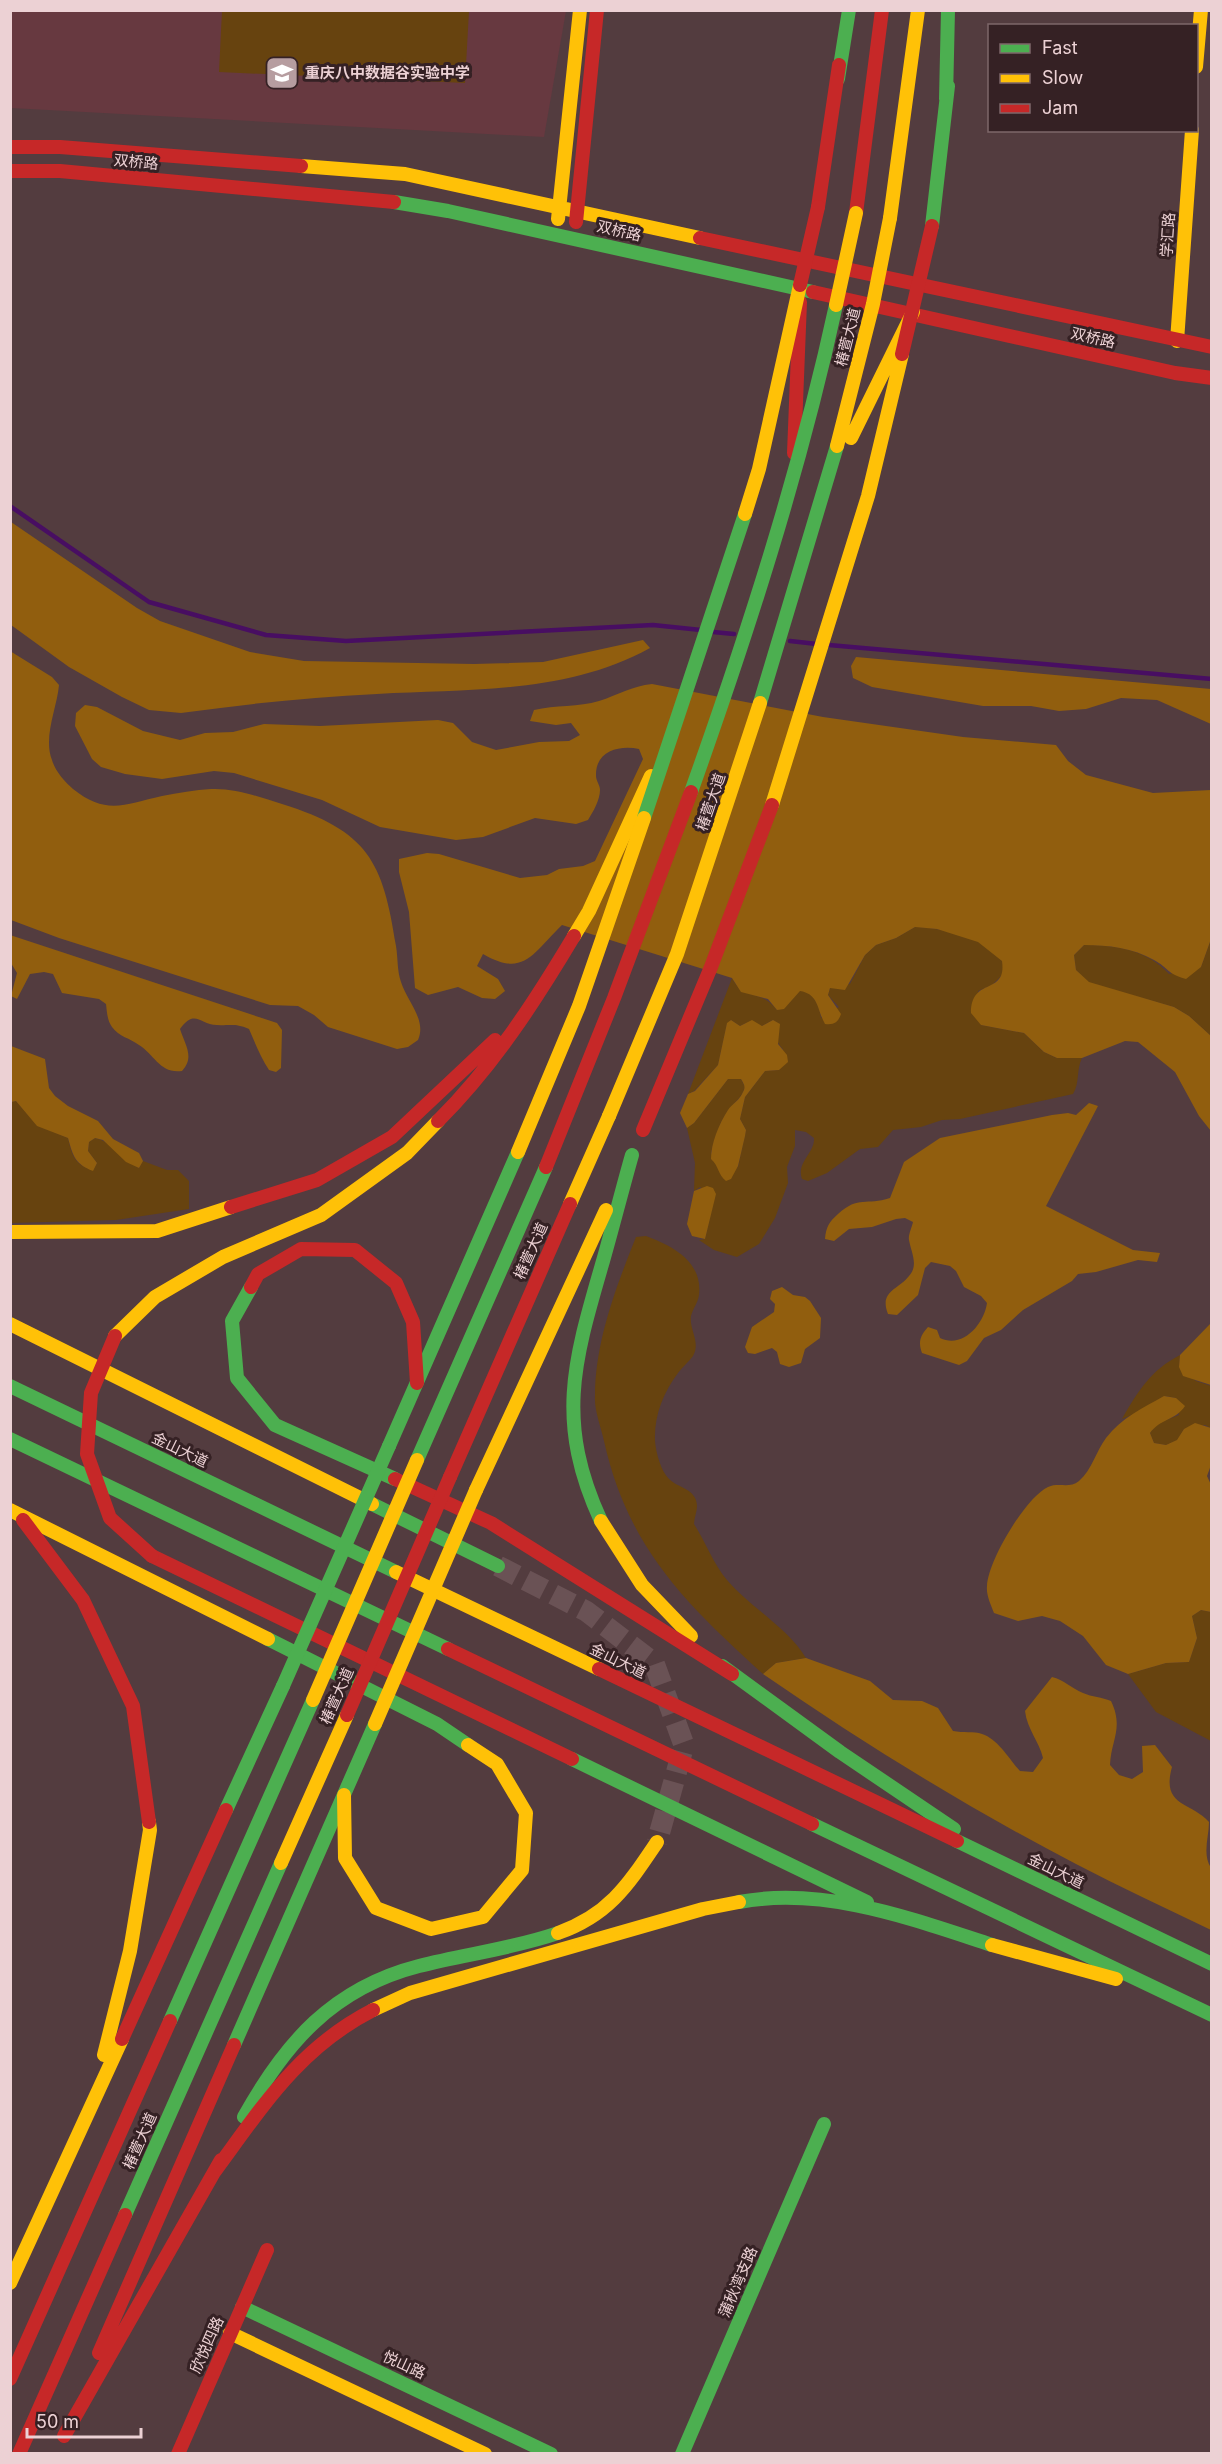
<svg xmlns="http://www.w3.org/2000/svg" width="1222" height="2464" viewBox="0 0 1222 2464" font-family="Inter,'Noto Sans SC',sans-serif">
<rect width="100%" height="100%" fill="#533c3f"/>
<path fill="#673940" d="M10 11H566L544 137 11 108Z"/>
<path fill="#67430f" d="M222 11H469L465 83 219 72Z
M915 927C936 926 993 940 1002 961 1004 965 1003 971 1002 975L992 985 978 991 981 1025 1024 1033 1044 1052 1057 1058H1082C1076 1070 1080 1083 1073 1094L1064 1096 960 1119 942 1120 921 1127 893 1130 878 1147 860 1149 827 1173 808 1181 802 1179C796 1162 815 1153 814 1138L806 1132 795 1130V1146L787 1167 788 1183 775 1218 759 1244 737 1257 714 1250 699 1240 705 1239 714 1200 700 1187 694 1191 695 1163 687 1128 694 1123 728 1079H741L745 1087C742 1098 734 1102 728 1111 719 1123 715 1138 711 1153L720 1171 738 1167 746 1130 740 1119 745 1097 765 1071 779 1070 783 1049C774 1041 778 1034 779 1024L773 1020 762 1026 746 1023 740 1026 731 1020 727 1024 718 1065 694 1091 688 1094 732 978C744 1002 760 988 777 1010L789 1003 800 990C814 993 819 1004 821 1018L839 1007 828 995 830 988 850 984 865 955 876 945 896 938Z
M1211 939V1036L1189 1016 1174 1007 1089 983 1076 970 1074 955 1084 945C1117 945 1147 950 1169 974L1201 967Z
M16 1101 37 1125 68 1138C72 1156 75 1165 93 1170L97 1163 88 1151 89 1142 95 1138C112 1142 124 1160 139 1168L143 1161 167 1170H178L189 1181V1209L116 1220 11 1223V1102Z
M646 1236C673 1246 703 1262 699 1295 698 1303 693 1308 691 1316 689 1330 701 1342 693 1356 689 1362 682 1367 678 1373 663 1393 654 1416 655 1441 656 1453 661 1471 669 1479 678 1488 697 1489 697 1506 697 1512 694 1518 694 1524 705 1541 714 1565 727 1580 750 1607 788 1628 806 1658L776 1663 763 1674C685 1603 628 1548 604 1441 601 1427 594 1410 595 1396 595 1342 616 1287 636 1237Z
M1180 1355 1179 1367 1196 1381 1211 1386V1428L1205 1425 1184 1429 1178 1440 1166 1445 1154 1443 1150 1433 1156 1424 1179 1415 1176 1398 1165 1396 1144 1410 1122 1419C1138 1391 1151 1370 1180 1355Z
M1201 1610 1211 1612V1741L1156 1712 1128 1674 1166 1663 1189 1662 1197 1638 1192 1616Z"/>
<path fill="#915e0e" d="M11 522 137 608 160 621 250 652 304 661 474 664 543 662 643 640 650 648C567 694 469 689 377 694 312 697 246 704 181 713L149 710 122 697 69 667 11 625Z
M10 651 52 677 59 685C57 708 43 737 52 760 55 771 65 782 73 789 107 816 125 804 162 796 178 793 195 790 211 789 236 788 259 797 282 804 368 831 383 861 396 946 398 958 397 971 401 982 407 1001 427 1020 418 1040L408 1047 397 1049 328 1027 314 1015 298 1006 270 1005 59 938 11 920Z
M856 657 1211 689V724L1157 700 1121 698 1086 709 1059 711 1031 706H983L872 687 853 678 851 666Z
M652 684 823 717 963 737 1056 745 1068 761 1086 775 1153 793 1211 790V939L1201 967 1186 979C1167 974 1169 968 1154 960 1133 948 1108 945 1084 945L1074 955 1076 970 1089 982 1174 1007 1189 1016 1211 1036V1131L1199 1116 1175 1072 1138 1042 1125 1041 1082 1058H1057L1044 1052 1024 1033 981 1025 971 1013C971 976 1007 996 1002 961L978 942 937 929 915 927 896 938 876 945 865 955 845 990 830 988 828 995 841 1014C838 1022 835 1025 825 1024 817 1010 819 994 800 991L784 1009 777 1010 768 999 741 992 732 978 562 925C533 953 524 978 483 954L477 966 498 979 505 991 495 999 482 998 458 987 428 995 415 988 409 912 399 872V859L427 853 439 854 520 878 547 875 559 869 583 866 595 861 643 759 639 749C619 745 595 751 596 776 596 781 600 785 600 790 600 800 593 812 588 820L576 824 535 818 483 837 456 840 380 827 322 800 234 773 214 771 162 779 125 774 101 767 92 759 75 726 76 713 85 705 97 707 143 731 180 740 205 733 233 732 264 724 320 726 438 720 453 723 472 742 496 750 539 742 569 741 580 735 571 723 556 725 530 721 534 710C555 705 579 707 599 701 618 695 632 686 652 684Z
M10 935 277 1023 282 1030 281 1068 276 1072 269 1070C261 1058 255 1043 249 1029 234 1023 232 1026 217 1025 200 1025 195 1008 180 1029 185 1045 195 1057 182 1071 160 1074 155 1055 139 1045 130 1038 119 1037 112 1027 107 1020 107 1012 106 1004L99 999 62 993 53 974 44 972 30 974 17 999 11 996 17 973 11 963Z
M731 1020 740 1026 752 1020 762 1026 773 1020 780 1024 778 1044 787 1055 788 1062 779 1070 765 1071 745 1097 740 1119 746 1130 745 1136 738 1166 731 1179 726 1181C718 1175 719 1166 711 1159 711 1143 719 1124 728 1110 732 1104 740 1100 743 1092 746 1087 744 1084 741 1079H728L694 1123 687 1128 680 1113 688 1094 695 1091 718 1065 727 1023Z
M11 1046 45 1059 49 1088 55 1096 68 1106 98 1121 113 1139 139 1153 143 1161 139 1168 126 1162 103 1140 95 1138 89 1142 88 1151 97 1163 93 1171C75 1164 73 1156 68 1138L37 1126 16 1101 11 1102Z
M1089 1103 1098 1106 1046 1206 1133 1250 1160 1253 1157 1262 1138 1260 1096 1272 1078 1274 1072 1281 1023 1310 1001 1330 984 1338 967 1361 959 1365 922 1353C918 1342 920 1336 928 1327L937 1330 940 1338C963 1349 984 1324 987 1303L981 1296 964 1287 956 1271 950 1266 931 1262 925 1268 918 1295 897 1315 888 1314C879 1291 898 1290 909 1276 919 1265 911 1252 909 1240 908 1235 912 1227 913 1222L905 1218 896 1219 872 1227 849 1229 834 1241 825 1239C826 1227 829 1222 838 1214 859 1195 866 1206 890 1198L904 1162 940 1138 1052 1115 1068 1113 1076 1115Z
M707 1186 713 1188 716 1194 705 1239 692 1236 687 1224 694 1191Z
M782 1287 793 1295 805 1297 810 1301 821 1318 820 1338 805 1349 801 1363 789 1367 780 1364 777 1352 772 1348 755 1354 748 1353 745 1347 752 1327 774 1312 775 1304 770 1299 772 1291Z
M1211 1323V1385L1183 1376 1179 1367 1180 1355Z
M1164 1396 1176 1398 1185 1406C1176 1420 1160 1419 1150 1433L1154 1443 1166 1445 1177 1440 1184 1429 1195 1423 1211 1428V1465L1207 1476 1212 1487 1211 1612 1201 1610 1192 1616 1197 1638 1189 1662 1166 1663 1128 1674 1106 1665 1083 1636 1060 1621 1042 1616 1018 1621 994 1613C991 1605 986 1595 987 1586 988 1561 1025 1498 1048 1487 1059 1482 1069 1489 1079 1481 1092 1470 1096 1451 1106 1438 1121 1418 1143 1408 1164 1396Z
M806 1658 870 1681 893 1700 922 1701 938 1708 953 1731C963 1733 974 1731 982 1734 998 1739 1009 1759 1020 1771L1033 1772 1043 1758C1039 1741 1027 1729 1025 1711L1052 1677C1064 1680 1071 1688 1083 1693 1092 1697 1102 1697 1111 1701 1124 1728 1111 1740 1110 1765L1119 1775 1132 1779 1143 1772 1142 1746 1155 1745 1172 1767C1161 1807 1190 1801 1209 1822 1209 1837 1202 1854 1211 1868V1930C1166 1908 1120 1887 1076 1864 968 1808 863 1743 763 1674L776 1663Z"/>
<g fill="none" stroke-linecap="round" stroke-linejoin="round">
<path stroke="#480e62" stroke-width="4.5" d="M10 506 149 602 266 635 346 641 653 625 701 630
M713 632 734 634
M790 641 817 644
M829 645 1212 679"/>
<path stroke="#6a5255" stroke-width="21" stroke-dasharray="21 10" stroke-linecap="butt" d="M498 1566 586 1611 654 1663 684 1745 657 1842"/>
<path stroke="#4caf50" stroke-width="14" d="M838 79 849 10
M946 99 948 10
M394 202 448 211 813 292
M932 226 948 86
M251 1287 232 1321 237 1378 275 1425 395 1479
M10 1386 396 1572
M10 1439 448 1649
M389 1446 518 1152
M417 1460 546 1167
M372 1504 498 1566
M601 1521C555 1421 574 1361 603 1261 613 1226 622 1190 632 1155
M268 1639 437 1724 468 1745
M722 1666 840 1752 954 1829
M572 1759 867 1902
M226 1810 283 1686
M812 1824 1212 2015
M957 1841 1212 1964
M739 1902C825 1886 912 1919 992 1945
M170 2021 313 1700
M234 2045 375 1724
M244 2117C285 2043 333 1988 419 1966 465 1954 512 1949 558 1933
M125 2215 281 1863
M242 2307 551 2454
M682 2454 824 2124"/>
<path stroke="#ffc107" stroke-width="14" d="M1196 67 1201 10
M301 166 405 174 700 238
M890 218 918 10
M558 219 580 10
M1177 341 1192 130
M574 936 589 911 651 776
M570 1204 609 1116
M10 1232 157 1231 231 1207
M10 1324 372 1504
M115 1336 155 1297 223 1257 321 1215 407 1153 438 1121
M476 1490 606 1210
M10 1510 268 1639
M601 1521 642 1585 691 1636
M396 1572 599 1669
M344 1795 345 1858 376 1908 431 1929 483 1917 522 1870 526 1813 497 1764 468 1745
M281 1863 347 1715
M558 1933C609 1915 628 1885 657 1842
M992 1945 1116 1979
M373 2010 410 1993 703 1909 739 1902
M104 2055 130 1951 150 1830 149 1822
M10 2283 122 2039
M230 2333 485 2454"/>
<path stroke="#c62828" stroke-width="14" d="M10 147H60L301 166
M10 171H60L394 202
M818 207 839 65
M856 213 882 10
M576 222 597 10
M700 238 1212 347
M813 292 1175 373 1212 378
M794 453 800 302
M438 1121C493 1066 534 1003 574 936
M231 1207 317 1180 392 1137 495 1040
M251 1287 258 1274 301 1249 355 1250 396 1283 413 1322 417 1383
M450 1477 570 1204
M395 1479 491 1523 732 1674
M23 1520 83 1600 133 1706 149 1822
M152 1556 572 1759
M448 1649 812 1824
M599 1669 957 1841
M122 2039 226 1810
M215 2171C263 2106 299 2048 373 2010
M99 2353 234 2045
M10 2379 170 2021
M64 2436 221 2160
M19 2454 125 2215
M178 2454 267 2250"/>
<path stroke="#4caf50" stroke-width="14" d="M760 703 837 446
M691 792C748 632 800 471 836 305
M644 818 745 514
M283 1686 389 1446"/>
<path stroke="#ffc107" stroke-width="14" d="M836 305 856 213
M851 438 913 312
M837 446 873 304 890 218
M745 514 759 469 800 285
M772 805 868 496 902 354
M609 1116 677 954 760 703
M518 1152 579 1006 644 818
M313 1700 417 1460
M375 1724 476 1490"/>
<path stroke="#c62828" stroke-width="14" d="M800 285 818 207
M902 354 932 226
M643 1130 711 967 772 805
M546 1167 614 998 691 792
M115 1336 91 1393 87 1454 110 1518 152 1556
M347 1715 450 1477"/>
</g>
<defs>
<g id="school-square" transform="scale(1.725)"><rect x="-9" y="-9" width="18" height="18" rx="4" fill="#b69da0" stroke="#352124"/><path d="M0-5L7-2L0 1L-7-2ZM-4 1L0 2.5L4 1V4Q0 6-4 4Z" fill="#fff"/></g>
</defs>
<g fill-rule="evenodd">
<use href="#school-square" x="282" y="73"/>
</g>
<g text-anchor="middle" stroke-width="6" stroke-linejoin="round" paint-order="stroke">
<g font-size="15" font-weight="bold" fill="#ecd1d4" stroke="#352124" text-anchor="start">
<text x="305" y="78">重庆八中数据谷实验中学</text>
</g>
<g font-size="15" fill="#ecd1d4" stroke="#352124">
<text transform="translate(136 162) rotate(5)" y="5">双桥路</text>
<text transform="translate(619 231) rotate(13)" y="5">双桥路</text>
<text transform="translate(1168 235) rotate(-86)" y="5">学汇路</text>
<text transform="translate(848 337) rotate(-76)" y="5">椿萱大道</text>
<text transform="translate(1093 338) rotate(13)" y="5">双桥路</text>
<text transform="translate(711 802) rotate(-71)" y="5">椿萱大道</text>
<text transform="translate(531 1251) rotate(-66)" y="5">椿萱大道</text>
<text transform="translate(180 1450) rotate(26)" y="5">金山大道</text>
<text transform="translate(618 1661) rotate(26)" y="5">金山大道</text>
<text transform="translate(337 1696) rotate(-66)" y="5">椿萱大道</text>
<text transform="translate(1056 1871) rotate(26)" y="5">金山大道</text>
<text transform="translate(140 2141) rotate(-66)" y="5">椿萱大道</text>
<text transform="translate(738 2282) rotate(-67)" y="5">蒲秋湾支路</text>
<text transform="translate(207 2345) rotate(-66)" y="5">欣悦四路</text>
<text transform="translate(404 2365) rotate(25)" y="5">悦山路</text>
</g>
</g>
<rect width="1222" height="2464" fill="none" stroke="#ecd1d4" stroke-width="24"/>
<rect x="988" y="24" width="210" height="108" fill="#352124" stroke="#7e676a" stroke-width="1.5"/>
<rect x="1000" y="44" width="30" height="9" fill="#4caf50" stroke="#7e676a" stroke-width="1.5"/>
<text x="1042" y="54" font-size="18" fill="#ecd1d4">Fast</text>
<rect x="1000" y="74" width="30" height="9" fill="#ffc107" stroke="#7e676a" stroke-width="1.5"/>
<text x="1042" y="84" font-size="18" fill="#ecd1d4">Slow</text>
<rect x="1000" y="104" width="30" height="9" fill="#c62828" stroke="#7e676a" stroke-width="1.5"/>
<text x="1042" y="114" font-size="18" fill="#ecd1d4">Jam</text>
<path d="M27 2428v9h114v-9" fill="none" stroke="#ecd1d4" stroke-width="3"/>
<text x="36" y="2428" font-size="18" fill="#ecd1d4" stroke="#352124" stroke-width="4.5" paint-order="stroke">50 m</text>
</svg>
